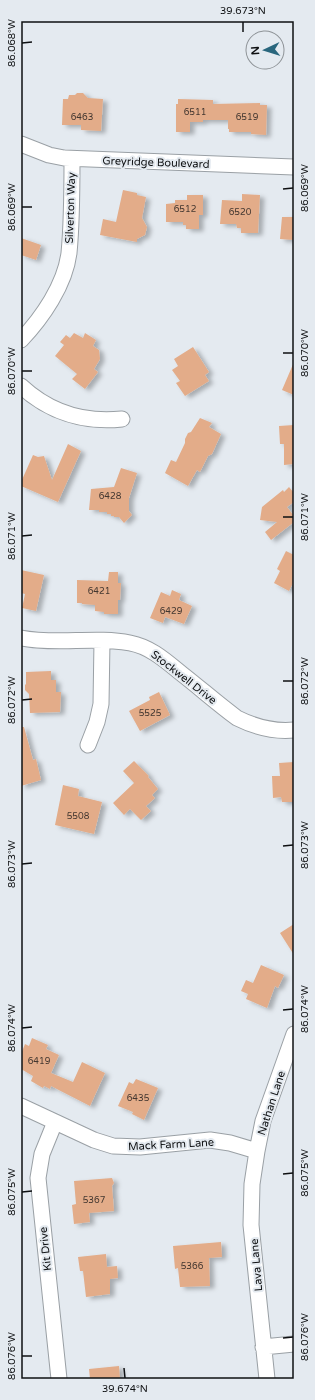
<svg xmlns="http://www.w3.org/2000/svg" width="315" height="1400" viewBox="0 0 315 1400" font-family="'Varela Round',sans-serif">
<defs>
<filter id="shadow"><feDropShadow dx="4.5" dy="2.5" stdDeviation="2" flood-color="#0004"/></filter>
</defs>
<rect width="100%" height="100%" fill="#e4eaf0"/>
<path fill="#e3ac89" filter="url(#shadow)" d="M77 93H83L88 98 103 99 101 131 81 130V125H62L63 99H68L69 95H75Z
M178 99 213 100V104L260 103V105H267L266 135 251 134V132H229V129H228V120H203V122H190V132H176V104H178Z
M123 190 137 193V195L146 197 142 218 147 227 145 235 137 239V242L100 235 103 219 116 222Z
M242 194 260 195 258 233H241V228H237L236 224H220L222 200 242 201Z
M187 195H203V215H199V229H186V225H183V222H166V204L175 203V200H187Z
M282 217H294V240L280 239Z
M21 238 41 245 36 260 21 255Z
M74 333 83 338 85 333 96 340 93 346 99 350 100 359 94 369 98 372 85 389 72 379 77 374 55 356 64 345 60 342 66 335 70 338Z
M193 347 209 372 205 375 209 381 185 396 176 383 180 381 172 370 178 366 174 359Z
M294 362V395L282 390Z
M200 418 212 423 209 427 221 434 212 454 208 456 200 472 197 470 188 486 165 473 171 460 176 462 185 443V439L188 433 191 432Z
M294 425V464L284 465V444H280L279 426Z
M68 444 81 451 58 502 21 486V482L33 455 38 457 44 456 52 480Z
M121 468 137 473 129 498V511L132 515 124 523 119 517H114V516H111V514H107V512H99V510H89L91 489 114 487Z
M289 487 294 493V502L287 507 294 516V522L271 540 265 532 277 522 260 520 262 507 283 490 284 492Z
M286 551 294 555V581L289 591 274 583 280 571 277 569Z
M21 570 44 575 36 611 22 608 25 594 21 593Z
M109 572H118V583H121L120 600H118V614H104V612L95 611V605L82 604V603H77V580L108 581Z
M172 590 181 594 179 600 192 606 184 624 165 617 163 623 150 618 161 592 170 596Z
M51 671V680H56V692H61L60 712 30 713 29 694 25 690V685L26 684V672Z
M159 692 170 715 140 731 129 711 150 700 149 697Z
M21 727H24L33 760 36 759 41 780 21 786Z
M134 761 149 776 148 777 158 789 152 795 155 798 146 806 151 811 141 820 130 809 124 815 113 803 134 783 123 771Z
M294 762V802H282L281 797 273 798 272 776H280L279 763Z
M63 785 79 789 78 796 102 802 94 834 55 825Z
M294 924V955L280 933Z
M261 965 284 975 278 988 275 986 267 1008 246 999 248 994 241 991 246 980 253 983Z
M32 1038 48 1045 46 1049 59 1055 51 1073 73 1082 82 1062 105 1073 90 1106 51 1086 50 1089 44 1086 43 1088 31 1081 33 1076 21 1069V1054L25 1044 29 1046Z
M136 1079 158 1088 144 1120 132 1114 133 1112 118 1106 129 1082 133 1084Z
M112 1178 114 1183 112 1186 114 1211 89 1213 90 1222 74 1224 72 1205 76 1204 74 1181Z
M221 1242 222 1257 209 1258 210 1286 180 1287 178 1268 175 1269 173 1246Z
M106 1254 107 1267 117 1266 118 1278 110 1279V1294L86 1297 83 1271H80L78 1257Z
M119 1366 120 1379H90L89 1369Z"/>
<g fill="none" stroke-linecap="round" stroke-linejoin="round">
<g stroke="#9aa0a5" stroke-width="17">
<path id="minor" d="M21 144 49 155 64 158 294 167
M21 340C42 318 65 285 69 253 72 222 72 190 72 159
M21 386C49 412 84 423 122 419
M21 638C56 645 96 636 130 643 151 647 166 661 182 674 200 688 218 704 237 718 255 727 273 732 294 730
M88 745 97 722 101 704 102 641
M21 1106 94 1140 113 1146 140 1147 210 1140 230 1143 257 1151
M55 1122 42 1154 38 1178 59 1379
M263 1347 294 1344
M267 1379 251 1225 252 1184 257 1151 263 1121 294 1034"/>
</g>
<use href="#minor" stroke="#fff" stroke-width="15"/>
</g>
<path fill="none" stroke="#0e1012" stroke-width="1.5" d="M243 22V32M22 43 32 42M283 189 293 188M22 207H32M283 353H293M22 371H32M283 517H293M22 536 32 535M283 681H293M22 700 32 699M283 846 293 845M22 864 32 863M283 1010 293 1009M22 1028 32 1027M283 1174 293 1173M22 1192 32 1191M283 1338 293 1337M22 1356H32M124 1368 125 1378"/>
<g text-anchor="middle" stroke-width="4" stroke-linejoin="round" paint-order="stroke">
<g font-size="9" fill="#433730">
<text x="195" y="115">6511</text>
<text x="82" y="120">6463</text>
<text x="247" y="120">6519</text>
<text x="185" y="212">6512</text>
<text x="240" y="215">6520</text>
<text x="110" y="499">6428</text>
<text x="99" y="594">6421</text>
<text x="171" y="614">6429</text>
<text x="150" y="716">5525</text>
<text x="78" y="819">5508</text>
<text x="39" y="1064">6419</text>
<text x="138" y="1101">6435</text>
<text x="94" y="1203">5367</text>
<text x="192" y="1269">5366</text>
</g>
<g font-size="11" fill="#0e1012" stroke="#e4eaf0">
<text transform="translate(156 162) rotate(2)" y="4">Greyridge Boulevard</text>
<text transform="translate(70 208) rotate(-88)" y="4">Silverton Way</text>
<text transform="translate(184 677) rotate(38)" y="4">Stockwell Drive</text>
<text transform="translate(271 1103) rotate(-72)" y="4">Nathan Lane</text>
<text transform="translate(171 1144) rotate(-3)" y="4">Mack Farm Lane</text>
<text transform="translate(45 1249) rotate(-96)" y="4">Kit Drive</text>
<text transform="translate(256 1265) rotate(-95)" y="4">Lava Lane</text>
</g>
</g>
<rect width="315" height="1400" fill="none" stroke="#e4eaf0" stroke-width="44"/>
<g transform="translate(265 50) rotate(266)"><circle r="19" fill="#e4eaf0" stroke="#8e9397"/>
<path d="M0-3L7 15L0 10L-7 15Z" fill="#29667d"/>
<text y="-6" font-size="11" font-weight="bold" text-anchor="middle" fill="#0e1012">N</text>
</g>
<rect x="22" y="22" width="271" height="1356" fill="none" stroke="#0e1012" stroke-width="1.5"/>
<g font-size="10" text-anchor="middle" fill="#0e1012">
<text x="243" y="14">39.673°N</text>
<text transform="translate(11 43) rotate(-90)" y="4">86.068°W</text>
<text transform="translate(304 188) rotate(-90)" y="4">86.069°W</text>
<text transform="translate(11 207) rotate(-90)" y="4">86.069°W</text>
<text transform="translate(304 353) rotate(-90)" y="4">86.070°W</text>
<text transform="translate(11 371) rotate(-90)" y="4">86.070°W</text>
<text transform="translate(304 517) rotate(-90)" y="4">86.071°W</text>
<text transform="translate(11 536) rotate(-90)" y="4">86.071°W</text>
<text transform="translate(304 681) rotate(-90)" y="4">86.072°W</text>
<text transform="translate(11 700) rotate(-90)" y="4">86.072°W</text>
<text transform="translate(304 845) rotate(-90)" y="4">86.073°W</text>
<text transform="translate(11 864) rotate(-90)" y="4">86.073°W</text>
<text transform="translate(304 1009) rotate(-90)" y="4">86.074°W</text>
<text transform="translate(11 1028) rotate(-90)" y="4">86.074°W</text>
<text transform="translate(304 1173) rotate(-90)" y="4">86.075°W</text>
<text transform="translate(11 1192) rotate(-90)" y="4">86.075°W</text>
<text transform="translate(304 1337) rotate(-90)" y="4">86.076°W</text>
<text transform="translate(11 1356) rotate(-90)" y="4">86.076°W</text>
<text x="125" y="1392">39.674°N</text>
</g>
</svg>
